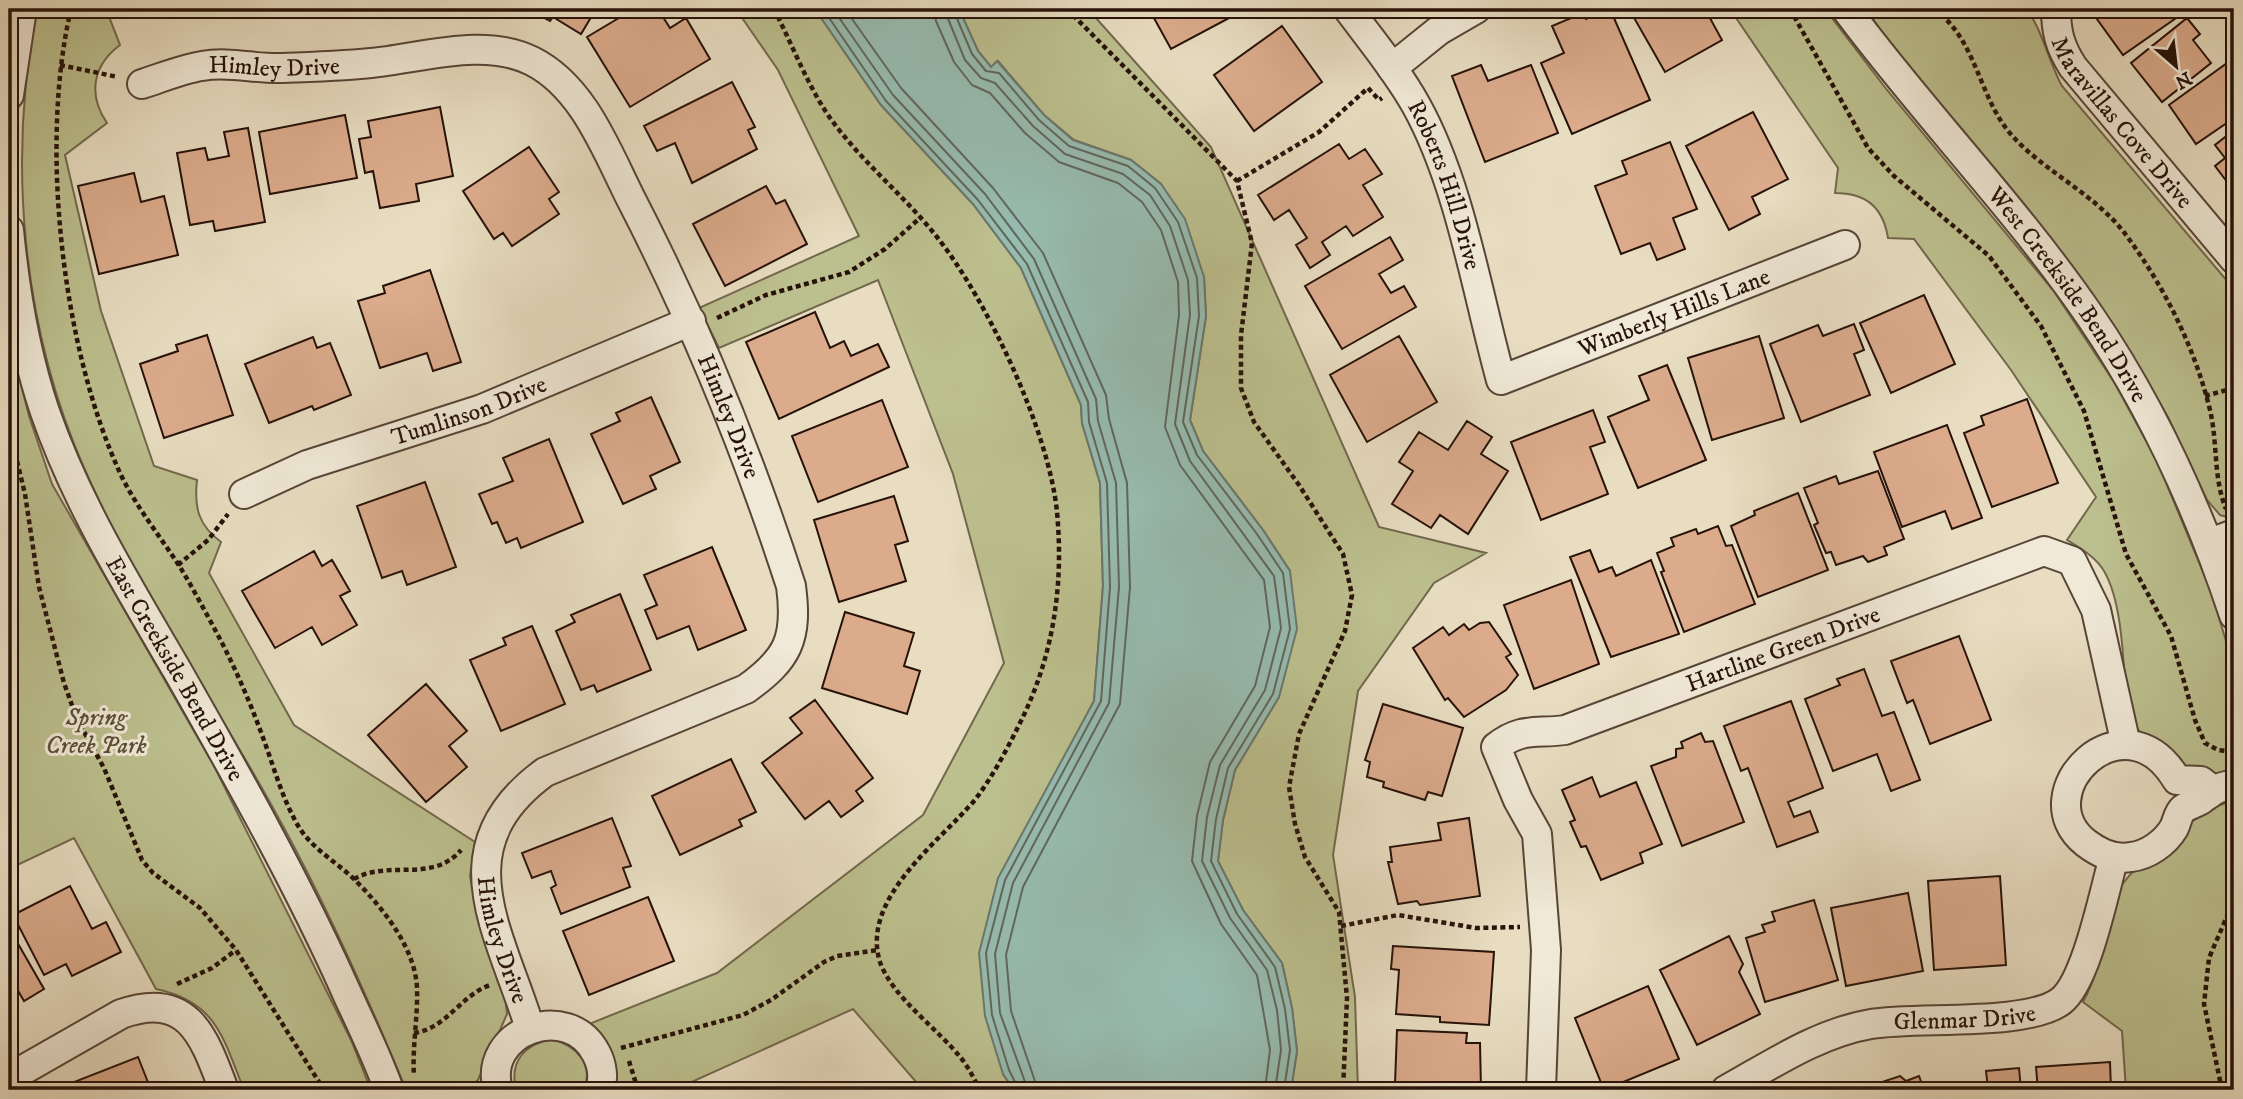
<svg xmlns="http://www.w3.org/2000/svg" width="2243" height="1099" viewBox="0 0 2243 1099" font-family="'IM FELL DW Pica',serif">
<rect width="100%" height="100%" fill="#e8ddc1"/>
<filter id="stains"><feTurbulence type="fractalNoise" baseFrequency=".00286" numOctaves="4"/><feColorMatrix values="0 0 0 0 .2 0 0 0 0 .09 0 0 0 0 .02 0 0 0 .5 -.17"/></filter>
<radialGradient id="worn" r=".72"><stop offset=".6" stop-color="#630" stop-opacity="0"/><stop offset="1" stop-color="#630" stop-opacity=".3"/></radialGradient>
<path fill="#bcbf8e" stroke="#72684c" stroke-width="2" d="M37 9H106L120 45C92 66 88 95 107 123L65 155 101 311 154 466 197 480C194 507 198 525 221 542L209 573 294 725 475 842 470 876 474 898 505 995 507 1014 478 1080 465 1090H408L405 1087C365 991 323 897 272 806 210 694 136 586 84 468 22 326 7 161 37 9Z
M736 9H815L881 105 973 204 1021 268 1081 405 1082 423 1100 483 1103 586 1094 701 1055 776 1003 1074 1014 1090H923L853 1009 674 1090H613C615 1057 613 1048 589 1024L717 973 923 815 1004 663 953 474 878 280 719 348 699 308 859 236 778 70Z
M959 9H1088L1211 147 1379 527 1486 553 1434 583 1358 691 1333 855 1355 997 1358 1090H1291L1297 1051 1292 1008 1282 963 1243 910 1218 861 1223 820 1235 770 1279 697 1290 571 1263 530 1203 451 1190 420 1206 316 1204 277 1161 184 1131 160 1074 140 1044 115 998 61 991 67 978 51Z
M1730 9H1825L1887 90 2053 290 2114 382 2157 461 2211 591 2231 658 2234 672V769C2194 787 2141 747 2127 709 2123 670 2124 605 2104 571 2096 557 2080 548 2067 540L2096 497 2011 370 1914 239 1888 238C1883 207 1866 193 1835 193L1838 168Z
M1866 9H2025C2039 20 2050 65 2062 86L2234 289V519L2220 515 2207 500 2168 417 2121 338 2071 265 1900 58Z
M9 337 29 416 52 484 214 766 351 1040 371 1090H244C223 1038 217 1002 156 989L74 838 9 869Z
M2234 801V1090H2126L2122 1031 2083 1002C2104 964 2101 931 2116 895 2127 868 2205 804 2234 801Z
M552 1039C577 1046 594 1064 584 1090H516C509 1061 525 1044 552 1039Z"/>
<path fill="#97bcb0" stroke="#6a786e" stroke-width="2" d="M815 9H959L978 51 991 67 997 61 1044 115 1073 140 1131 160 1161 184 1185 219 1204 277 1206 316 1190 420 1203 451 1263 530 1290 571 1297 629 1279 697 1235 770 1223 820 1218 861 1243 910 1282 963 1292 1008 1297 1051 1291 1090H1014L1003 1074 985 1016 979 953 998 878 1094 701 1103 586 1100 483 1082 423 1081 405 1021 268 973 204 881 105Z"/>
<g fill="none" stroke-linecap="round" stroke-linejoin="round">
<path stroke="#5f675d" stroke-width="2" d="M823 9 886 101 978 200 1027 264 1088 402 1089 422 1107 483 1110 587 1101 701 1005 880 986 953 992 1015 1009 1070 1019 1090
M833 9 893 95 985 194 1034 259 1096 399 1098 421 1116 483 1119 587 1109 703 1013 883 995 954 1000 1013 1028 1090
M845 9 901 88 993 188 1043 253 1106 395 1109 419 1127 483 1130 587 1120 704 1023 887 1006 955 1011 1011 1038 1090
M934 9 936 21 954 62 972 85 990 93 1025 133 1059 162 1118 183 1142 202 1161 230 1178 282 1179 315 1165 427 1180 465 1264 580 1270 627 1255 686 1210 762 1197 816 1192 861 1221 924 1257 975 1270 1050 1265 1090
M944 9 965 60 981 78 995 83 1033 126 1065 154 1123 174 1150 195 1170 226 1188 280 1190 315 1175 424 1190 461 1274 576 1281 628 1265 690 1220 765 1207 817 1202 861 1230 918 1267 970 1277 1010 1281 1050 1275 1090
M953 9 972 54 986 71 999 73 1039 120 1069 146 1128 166 1155 188 1178 222 1197 278 1199 316 1183 422 1197 455 1257 534 1283 573 1290 629 1273 694 1228 768 1216 819 1211 861 1237 914 1275 967 1285 1009 1290 1050 1284 1090"/>
</g>
<path fill="#dbab8c" stroke="#27120a" stroke-width="2" d="M212 9H295V14L212 16Z
M316 9H386L317 17Z
M528 9H596L581 34 553 17 550 21Z
M634 9H658L670 28 686 18 710 59 630 107 587 37Z
M1149 9H1246L1171 49Z
M1610 9 1650 100 1572 134 1541 63 1564 53 1552 26 1583 13 1586 19Z
M1629 9H1705L1722 40 1665 72Z
M2104 9H2189L2123 55 2094 15Z
M2187 18 2200 34 2193 40 2211 63 2162 102 2131 63Z
M1282 26 1322 82 1254 131 1214 75Z
M2234 58V118L2196 144 2169 105Z
M1481 65 1488 81 1531 65 1558 133 1485 162 1452 76Z
M732 82 755 127 748 130 757 149 692 183 675 143 657 151 644 126Z
M440 107 453 176 416 184 419 201 380 208 373 171 365 173 359 139 371 137 368 121Z
M1753 112 1788 179 1752 197 1760 214 1729 230 1686 146Z
M345 115 357 178 270 194 259 132Z
M248 128 265 222 215 231 213 221 190 225 177 153 205 148 208 160 229 156 224 132Z
M2234 130V191L2215 166 2225 158 2215 145Z
M1670 142 1697 209 1673 218 1685 249 1657 260 1650 243 1621 254 1595 186 1627 174 1622 161Z
M1339 144 1349 159 1365 149 1382 174 1363 185 1383 217 1353 236 1346 226 1322 242 1330 255 1310 268 1296 245 1307 238 1289 210 1274 220 1258 195Z
M529 147 559 192 549 199 559 214 512 246 503 233 494 239 463 191Z
M134 173 141 202 164 196 178 255 99 274 78 186Z
M766 186 776 204 785 200 807 244 725 286 693 224Z
M1390 237 1403 260 1379 274 1391 293 1404 286 1416 307 1342 349 1305 286Z
M430 270 461 362 433 371 427 353 380 368 358 301 385 293 383 286Z
M1924 295 1955 364 1891 393 1860 323Z
M815 312 830 348 844 341 851 356 878 344 889 367 779 419 746 342Z
M1854 324 1864 350 1854 354 1870 395 1801 422 1770 344 1818 325 1823 336Z
M207 335 233 415 164 438 140 364 178 351 176 345Z
M1399 336 1437 402 1367 442 1330 375Z
M1759 336 1784 418 1712 440 1688 358Z
M313 337 317 348 330 343 351 395 314 410 312 406 269 423 245 364Z
M1667 365 1706 460 1638 488 1608 417 1649 400 1639 376Z
M651 397 680 462 650 476 656 489 623 504 591 434 620 421 616 413Z
M2027 399 2058 483 1992 507 1964 433 1984 425 1981 416Z
M882 400 908 467 818 502 792 436Z
M1593 410 1605 442 1590 447 1608 494 1541 520 1511 442Z
M1467 421 1492 437 1481 454 1508 471 1468 534 1440 515 1431 528 1392 504 1413 471 1399 462 1419 432 1448 450Z
M1947 425 1982 518 1952 529 1945 511 1902 527 1874 452Z
M549 439 583 522 521 548 517 538 506 543 497 522 492 524 479 494 513 481 503 458Z
M1878 471 1904 539 1884 547 1887 555 1868 562 1863 556 1836 565 1831 552 1826 553 1814 525 1818 523 1804 488 1836 476 1839 484Z
M425 482 456 567 407 585 402 571 382 578 357 506Z
M1798 493 1828 570 1758 597 1731 526 1755 515 1754 511Z
M894 496 908 541 895 545 906 581 839 602 814 520Z
M1718 526 1726 546 1732 545 1755 604 1684 632 1661 572 1664 571 1657 553 1674 546 1671 538 1696 529 1698 534Z
M712 547 746 630 698 650 689 626 657 639 645 610 657 605 644 575Z
M1590 550 1599 572 1612 567 1616 576 1651 560 1679 634 1611 657 1570 557Z
M314 551 322 566 332 560 350 591 340 596 357 625 322 645 312 627 275 648 242 591Z
M1571 580 1599 664 1534 689 1504 605Z
M620 594 651 670 597 692 594 685 581 690 556 631 575 622 571 615Z
M845 612 914 633 904 666 920 671 907 714 822 688Z
M1489 622 1511 654 1506 657 1518 675 1506 690 1464 717 1448 698 1445 700 1413 648 1443 627 1449 635 1464 624 1469 630 1480 623Z
M532 626 565 704 501 731 470 660 506 645 503 638Z
M1959 636 1991 720 1930 744 1913 700 1907 703 1891 661Z
M1864 669 1882 716 1894 712 1920 780 1891 791 1877 754 1833 771 1805 699 1840 685 1837 679Z
M426 684 467 731 449 746 467 767 426 802 368 735Z
M815 700 873 778 856 791 863 801 841 817 829 801 805 819 762 763 802 733 790 718Z
M1791 701 1823 788 1788 802 1794 817 1810 811 1818 832 1777 847 1748 768 1741 771 1724 726Z
M1383 704 1463 728 1442 796 1428 792 1425 800 1383 787 1384 782 1367 777 1370 762 1365 760Z
M1701 733 1705 742 1713 741 1744 822 1682 846 1651 766 1676 757V749L1683 748 1681 742Z
M731 759 756 812 739 820 742 826 680 855 652 796Z
M1592 777 1600 797 1636 782 1662 844 1640 853 1643 863 1601 880 1586 846 1581 847 1570 822 1575 820 1562 790Z
M612 818 631 866 623 868 630 887 561 914 551 888 556 885 551 871 532 878 522 853Z
M1469 818 1480 896 1420 905 1417 901 1398 904 1388 862H1392L1390 847 1441 840 1438 823Z
M2000 876 2006 965 1934 970 1928 881Z
M70 886 92 929 106 922 121 952 72 976 66 964 44 975 13 915Z
M1908 893 1923 971 1846 986 1831 908Z
M648 897 674 961 589 995 563 931Z
M1814 900 1838 980 1765 1002 1746 938 1765 932 1762 925 1775 921 1772 912Z
M9 928 44 989 24 1001 17 989 9 994Z
M1729 936 1743 964 1739 972 1760 1014 1697 1045 1660 970Z
M1393 946 1494 952 1489 1025 1440 1022V1017L1396 1014 1399 970 1391 969Z
M1648 986 1679 1059 1604 1090 1575 1018Z
M1397 1030 1467 1033 1466 1043H1480L1481 1090H1401V1084H1395Z
M138 1057 151 1090H72L69 1084Z
M2110 1062 2111 1090H2038L2036 1067Z
M2019 1068 2021 1090H1963L1988 1088 1986 1071Z
M1900 1076 1906 1081 1919 1076 1924 1090H1858Z"/>
<g fill="none" stroke-linecap="round" stroke-linejoin="round">
<g stroke="#574538" stroke-width="32">
<g id="minor">
<path id="s1" d="M1348 9C1371 40 1397 71 1416 105 1460 184 1477 293 1501 380L1845 245"/>
<path id="s2" d="M1846 9C1924 114 2016 208 2090 316 2153 408 2199 510 2234 615"/>
<path id="s3" d="M2056 9C2056 32 2060 47 2073 67L2234 259"/>
<path d="M1392 68 1438 31 1476 9"/>
<path id="s4" d="M142 84C161 78 182 69 202 66 229 61 255 69 281 68 311 67 341 66 371 63 422 58 484 37 532 61 584 87 607 152 632 201 696 325 748 453 791 586 798 639 788 659 746 689L545 772C442 847 499 929 530 1028"/>
<path d="M9 95 22 9"/>
<path id="s5" d="M9 230C15 292 25 353 45 412 77 504 128 586 177 670 238 777 299 885 349 998 363 1028 378 1059 389 1090"/>
<path id="s6" d="M244 494 307 465 482 409 691 321"/>
<path d="M2210 543 2234 534"/>
<path d="M2211 789 2201 781 2177 780C2124 691 2023 794 2086 843 2099 853 2115 860 2131 857 2148 855 2165 843 2174 828 2177 822 2178 813 2183 809 2188 805 2197 803 2202 799 2216 789 2216 788 2234 784"/>
<path d="M9 1078 121 1014C189 990 204 1037 224 1090"/>
<path d="M498 1090C481 1032 568 999 596 1053 602 1064 604 1078 600 1090"/>
<path id="s7" d="M1541 1090 1546 950 1537 834 1518 800 1496 747C1522 727 1535 734 1565 730L2044 551 2072 561 2096 610 2126 745"/>
<path id="s8" d="M1726 1090C1771 1065 1818 1033 1871 1024 1917 1016 2027 1027 2061 1001 2087 981 2104 891 2114 857"/>
</g>
</g>
<path stroke="#27120a" stroke-width="4.5" stroke-dasharray="5 3.5" stroke-linecap="butt" d="M71 9C39 144 62 347 120 473 136 507 160 536 180 567 194 590 207 615 220 639 236 670 250 702 262 735 273 764 281 795 296 822 309 847 334 860 354 879 382 907 415 947 417 988 418 1018 412 1047 414 1076
M774 9C792 44 806 82 828 115 860 161 903 194 937 237 987 300 1049 431 1057 512 1064 587 1053 658 1019 725 1006 751 992 778 974 801 939 842 860 899 880 962 892 997 938 1029 961 1058 969 1068 974 1079 980 1090
M1067 9 1237 181 1252 243 1241 335V388L1254 422 1299 485 1343 554 1352 595 1345 631 1299 734 1289 787 1295 824 1305 857 1339 912 1347 998 1343 1090
M1790 9 1868 148 1894 176 1989 256 2041 326 2084 411 2126 554 2171 636 2195 720 2205 743 2218 750 2234 752
M1934 9C1972 36 1977 83 2001 121 2029 165 2093 190 2126 235 2164 286 2195 348 2210 410 2218 444 2213 477 2226 509
M60 65 118 77
M1237 181 1319 132 1368 88 1379 100 1382 98
M717 318 766 295 849 272 885 249 920 218
M2205 396 2234 388
M9 428 25 494 39 587 64 683 77 719 104 768 142 860 153 873 200 908 236 950 324 1090
M178 565 208 540 228 514
M354 879C389 859 432 884 461 850
M1341 926 1398 915 1476 928 1520 927
M177 984 212 968 236 950
M414 1033C446 1029 461 995 490 985
M621 1048 743 1015 771 1000 824 962 837 956 878 950
M629 1061 638 1090
M2222 1090 2204 1004 2209 958 2234 900"/>
<use href="#minor" stroke="#f0e9d7" stroke-width="28"/>
</g>
<g text-anchor="middle" stroke-width="6" stroke-linejoin="round" paint-order="stroke">
<g font-size="24" fill="#27120a" stroke="#f0e9d7">
<text dy="8" stroke="none"><textPath href="#s4" startOffset="135">Himley Drive</textPath></text>
<text dy="8" stroke="none"><textPath href="#s3" startOffset="135">Maravillas Cove Drive</textPath></text>
<text dy="8" stroke="none"><textPath href="#s1" startOffset="203">Roberts Hill Drive</textPath></text>
<text dy="8" stroke="none"><textPath href="#s2" startOffset="362">West Creekside Bend Drive</textPath></text>
<text dy="8" stroke="none"><textPath href="#s1" startOffset="592">Wimberly Hills Lane</textPath></text>
<text dy="8" stroke="none"><textPath href="#s6" startOffset="240">Tumlinson Drive</textPath></text>
<text dy="8" stroke="none"><textPath href="#s4" startOffset="807">Himley Drive</textPath></text>
<text dy="8" stroke="none"><textPath href="#s7" startOffset="658">Hartline Green Drive</textPath></text>
<text dy="8" stroke="none"><textPath href="#s5" startOffset="474">East Creekside Bend Drive</textPath></text>
<text dy="8" stroke="none"><textPath href="#s4" startOffset="1517">Himley Drive</textPath></text>
<text dy="8" stroke="none"><textPath href="#s8" startOffset="254">Glenmar Drive</textPath></text>
</g>
<g font-size="24" font-style="italic" fill="#5b4f38" stroke="#f0e9d7">
<text x="96" y="725">Spring<tspan x="96" dy="28">Creek Park</tspan></text>
</g>
</g>
<rect width="2243" height="1099" fill="none" stroke="#e8ddc1" stroke-width="35"/>
<rect x="10" y="10" width="2222" height="1078" fill="none" stroke="#27120a" stroke-width="3.5"/>
<rect x="18" y="18" width="2208" height="1064" fill="none" stroke="#27120a" stroke-width="2"/>
<g transform="translate(2176 66) rotate(152)" stroke="#f0e9d7" stroke-width="5" paint-order="stroke">
<path d="M0-5L12 26L0 18L-12 26Z" fill="#27120a"/>
<text y="-10" font-size="19" font-weight="bold" text-anchor="middle" fill="#27120a">N</text>
</g>
<rect width="100%" height="100%" filter="url(#stains)"/>
<rect width="100%" height="100%" fill="url(#worn)"/>
</svg>
